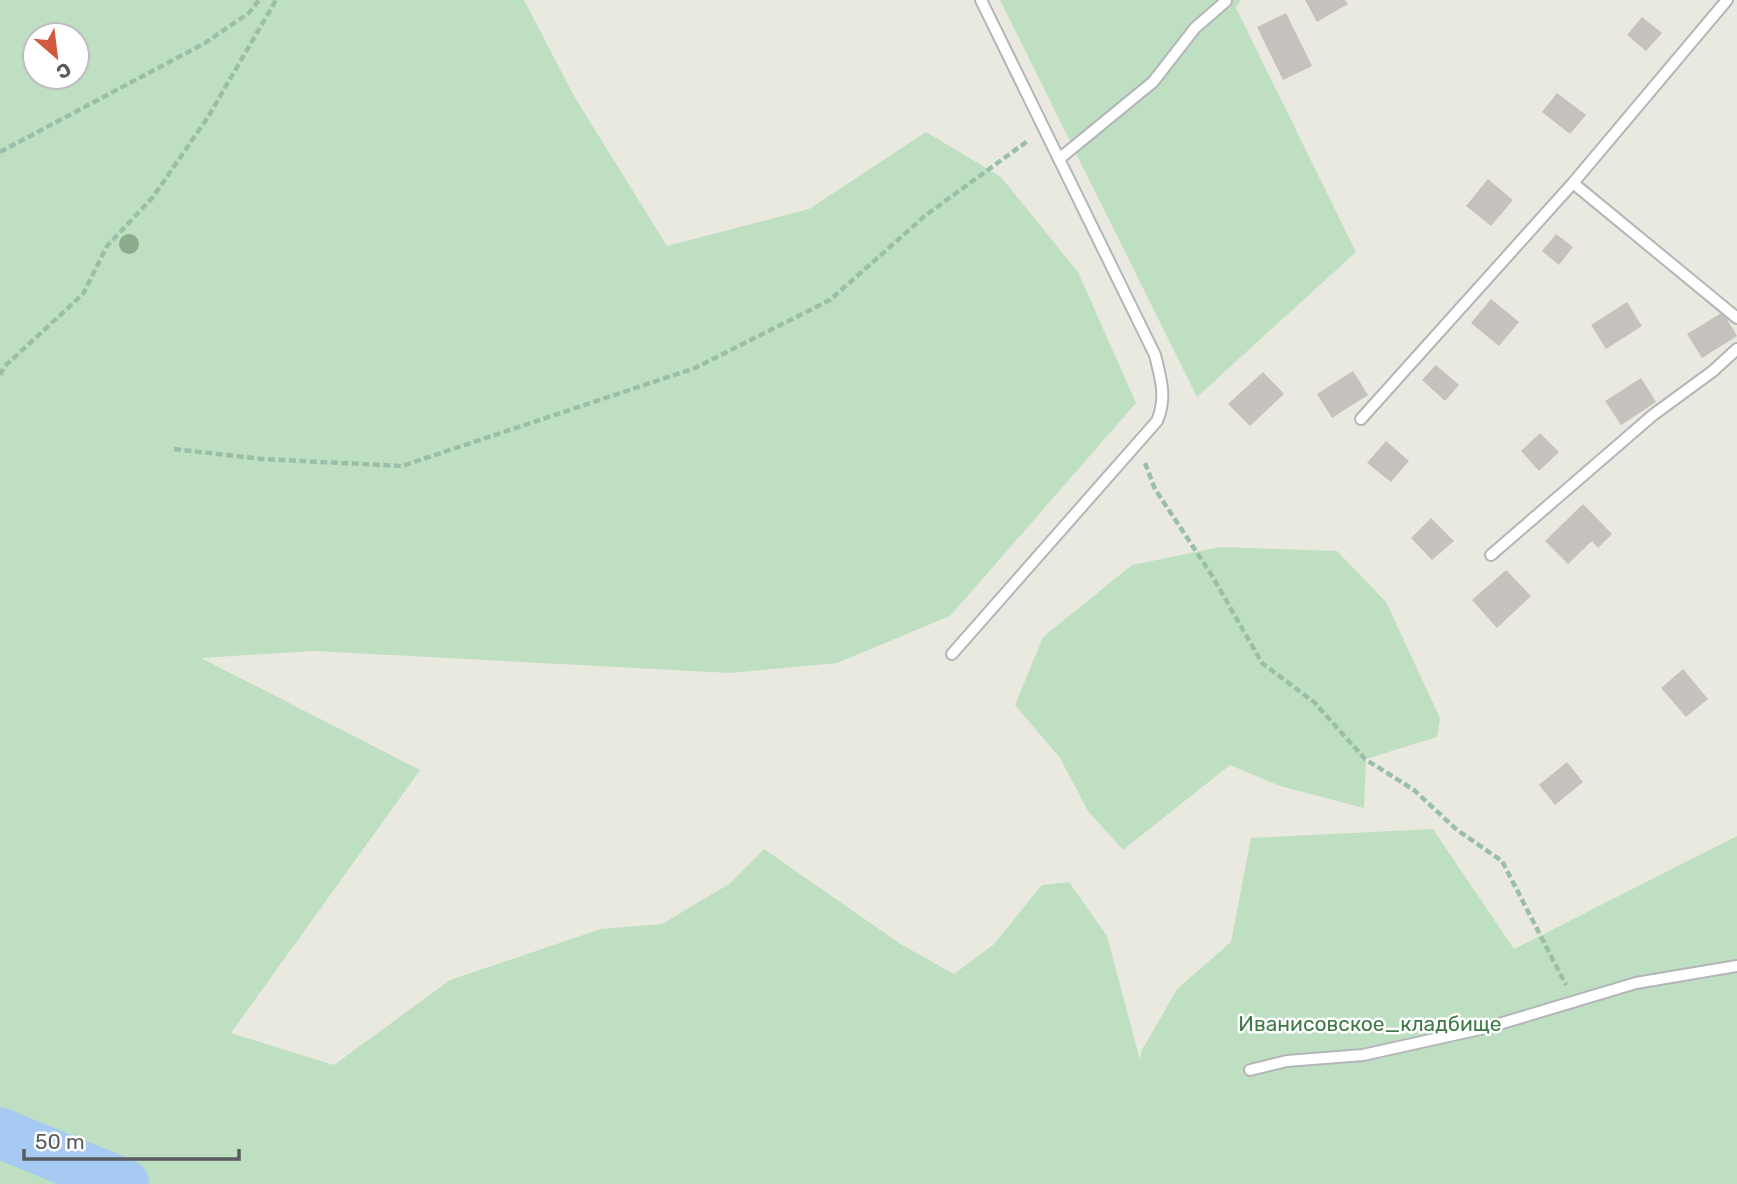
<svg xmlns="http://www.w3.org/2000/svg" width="1737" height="1184" viewBox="0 0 1737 1184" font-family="Rubik,sans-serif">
<rect width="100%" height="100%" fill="#eae9e0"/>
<path fill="#bfdfc2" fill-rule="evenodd" d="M0 0H524L574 96 667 246 809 209 926 132 1001 177 1078 272 1136 403 950 616 837 663 730 673 314 651 201 658 420 770 231 1033 334 1065 450 980 601 929 662 924 729 884 764 849 902 945 954 974 993 945 1042 885 1069 882 1107 936 1140 1060 1141 1052 1177 989 1231 942 1251 838 1433 829 1514 949 1737 836V1184H0ZM35 35H77V77H35Z
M1000 0H1241L1236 8 1356 252 1197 397Z
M1220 547 1337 551 1386 602 1440 718 1437 737 1366 759 1364 808 1280 786 1230 765 1123 850 1088 811 1060 758 1015 705 1043 637 1132 565Z"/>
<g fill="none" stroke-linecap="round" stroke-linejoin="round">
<path stroke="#a7caf3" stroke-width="51" d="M0 1133 124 1184"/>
</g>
<path fill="#c5c2bd" d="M1305 0H1345L1348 4 1317 22Z
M1286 13 1312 66 1283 80 1257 27Z
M1642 17 1662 33 1646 51 1627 35Z
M1557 93 1586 115 1570 134 1542 112Z
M1488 179 1513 200 1491 226 1466 206Z
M1556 234 1573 247 1559 265 1542 251Z
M1491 299 1519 322 1499 346 1471 323Z
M1627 302 1642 326 1606 349 1591 325Z
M1723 312 1737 336 1702 358 1687 334Z
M1436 365 1459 385 1445 401 1422 380Z
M1353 371 1368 395 1332 418 1317 394Z
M1263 372 1284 394 1250 426 1228 404Z
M1641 378 1656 402 1621 425 1605 401Z
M1540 433 1559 452 1539 471 1521 451Z
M1386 441 1409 461 1391 482 1367 463Z
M1583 504 1612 534 1598 548 1592 541 1568 564 1545 541Z
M1431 518 1454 541 1432 560 1411 538Z
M1506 570 1531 596 1497 628 1472 600Z
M1683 669 1708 699 1686 717 1661 688Z
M1567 762 1583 782 1555 805 1539 785Z"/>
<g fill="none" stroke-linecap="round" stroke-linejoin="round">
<g stroke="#b3b5b9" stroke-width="14">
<path id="service" d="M1059 159 1153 82 1195 28 1226 1
M1573 183 1737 318
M1361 419 1573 183 1727 0
M1491 555 1653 415 1713 371 1737 349
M952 654 1157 421C1167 398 1161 379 1155 355L981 0
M1250 1070 1287 1061 1363 1055 1489 1027 1636 983 1737 966"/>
</g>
<path stroke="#9abfa8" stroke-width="4.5" stroke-dasharray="7 3.5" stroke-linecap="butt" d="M0 152 205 43 249 13 259 0
M0 375 4 367 83 294 107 246 153 197 208 117 276 0
M174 449 262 459 402 466 695 368 830 300 926 215 1029 140
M1145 463 1155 489 1211 574 1262 663 1314 702 1365 759 1414 790 1457 830 1502 861 1566 985"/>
<use href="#service" stroke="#fff" stroke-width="10"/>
</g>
<circle fill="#8bac8b" cx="129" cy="244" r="10"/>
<g text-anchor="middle" stroke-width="5" stroke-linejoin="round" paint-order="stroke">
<g font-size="21" fill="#3d7a46" stroke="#fff">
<text x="1370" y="1031">Иванисовское_кладбище</text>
</g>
</g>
<g transform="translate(56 56) rotate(152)"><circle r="33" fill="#ffffff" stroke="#bdbdbf" stroke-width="2"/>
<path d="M0-5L12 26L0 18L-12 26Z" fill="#d1593f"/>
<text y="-10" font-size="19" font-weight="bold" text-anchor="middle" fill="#595b5f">С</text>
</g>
<path d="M24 1149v10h215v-10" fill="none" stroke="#595b5f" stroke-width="3.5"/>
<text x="35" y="1149" font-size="21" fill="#595b5f" stroke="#ffffff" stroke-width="5" paint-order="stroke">50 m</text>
</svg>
